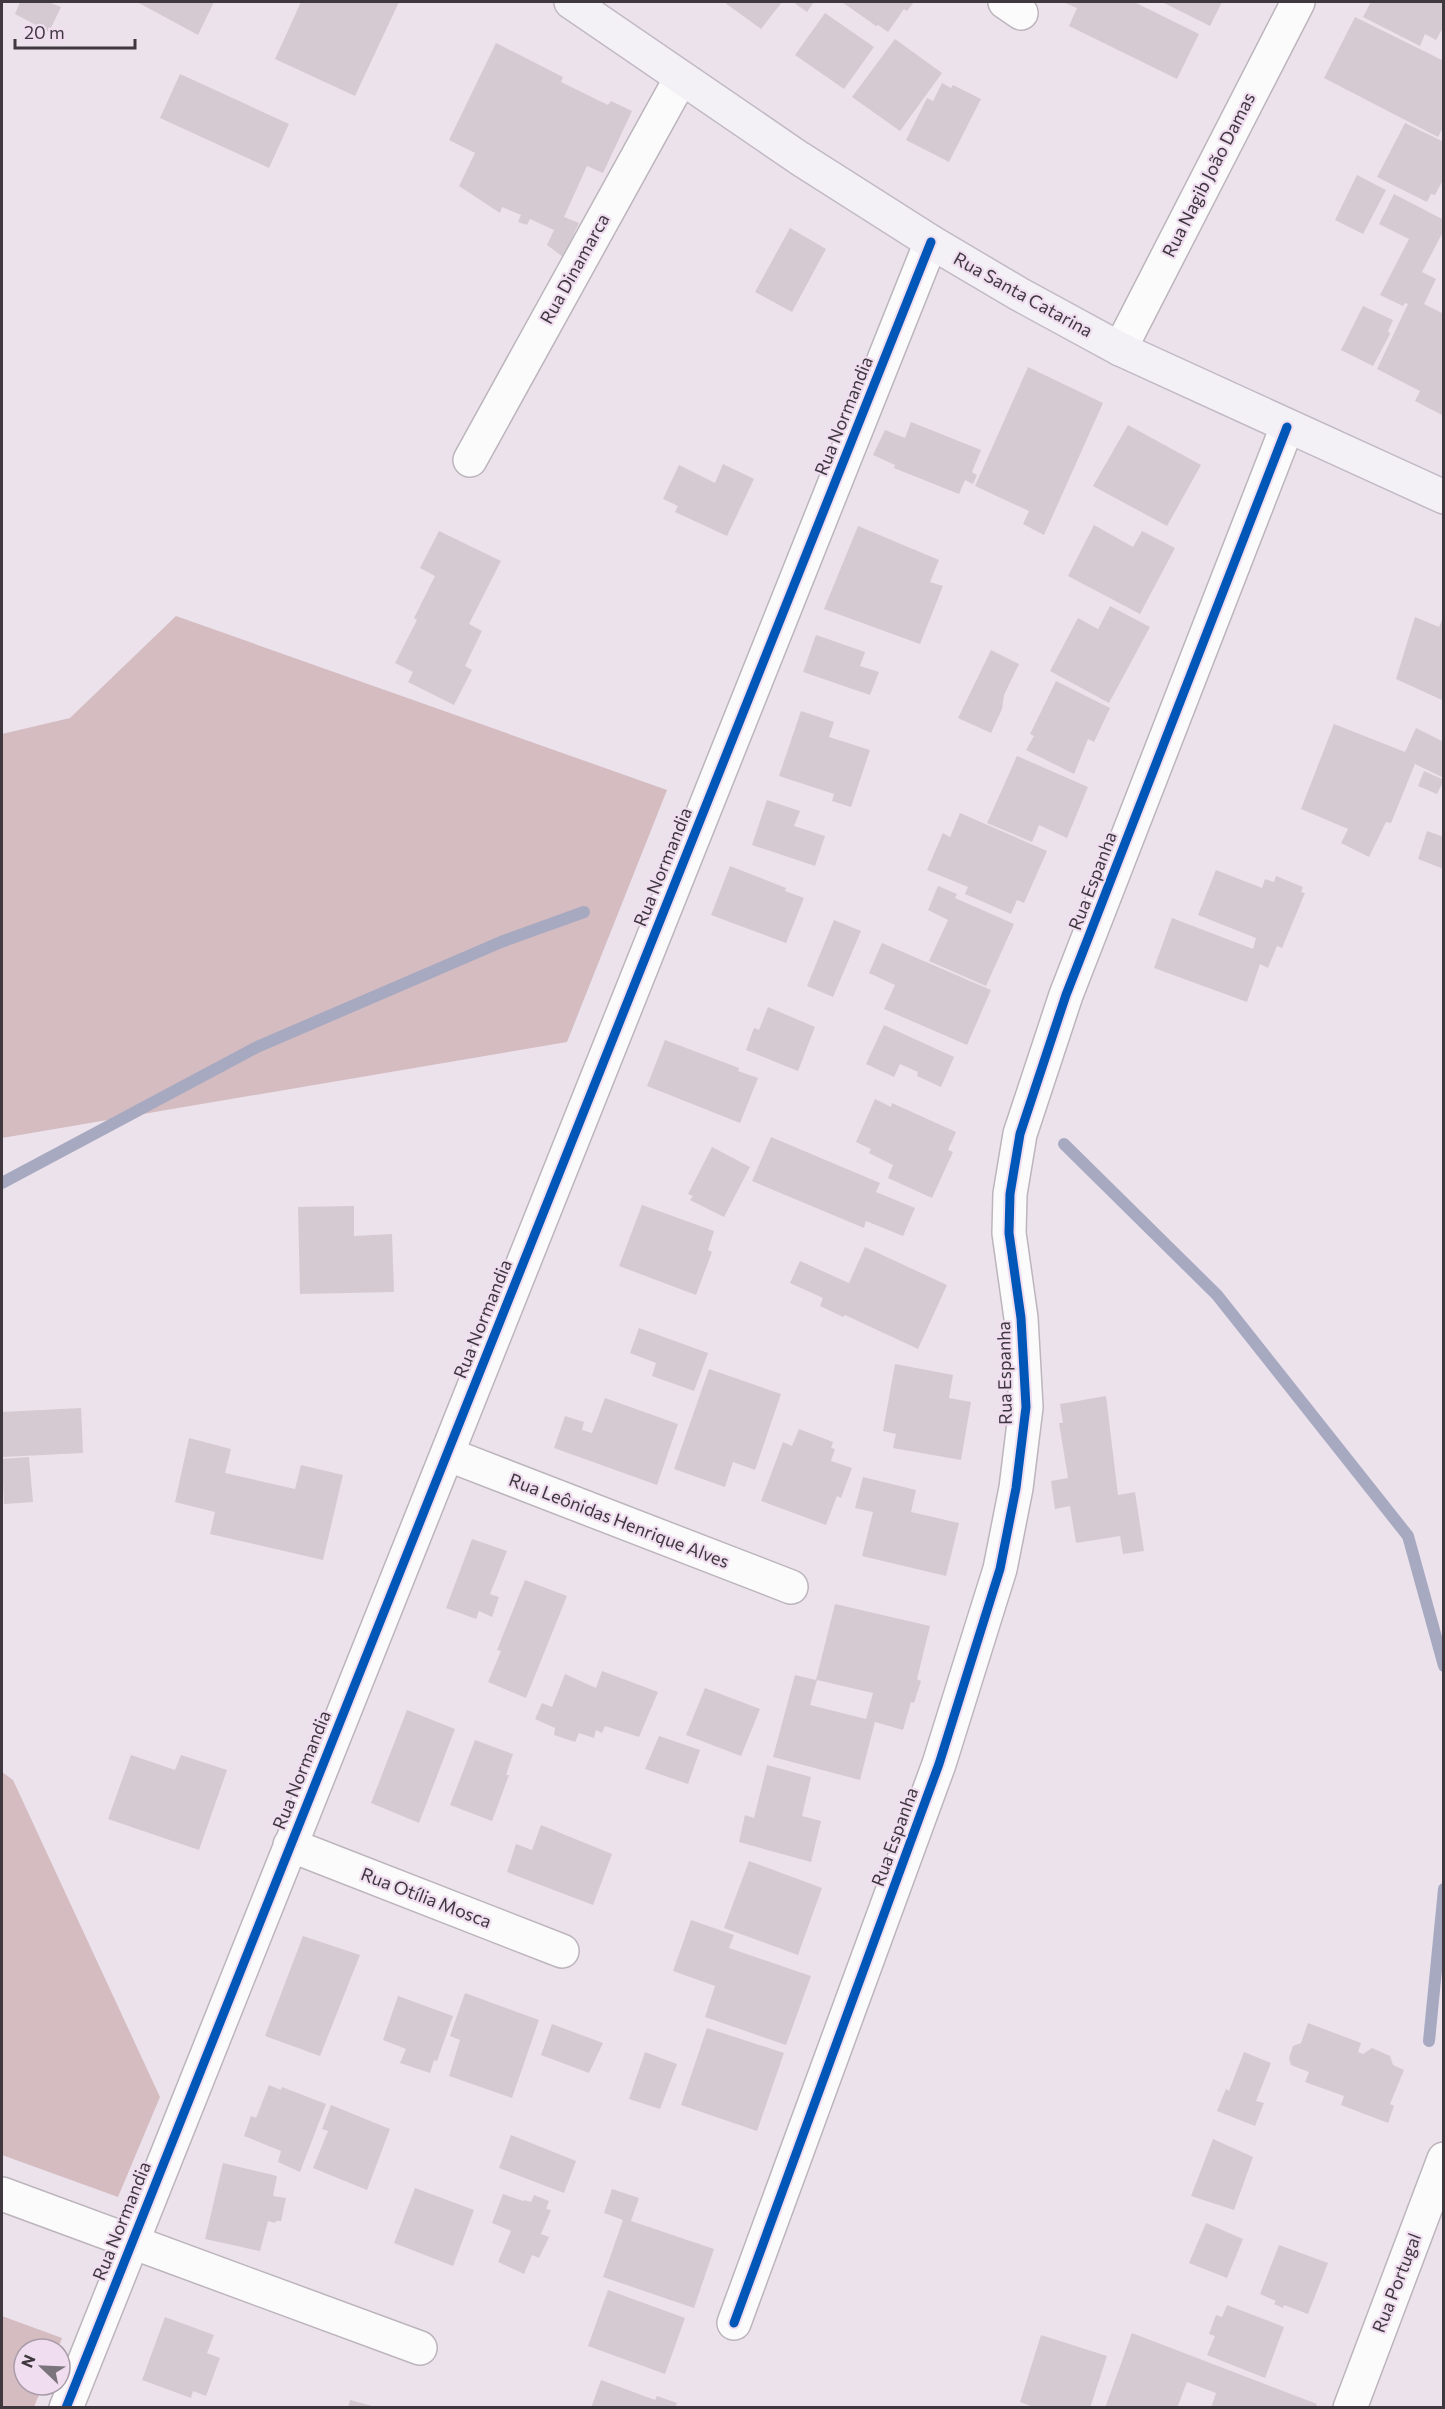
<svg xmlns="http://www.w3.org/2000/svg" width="1445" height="2409" viewBox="0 0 1445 2409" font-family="Commissioner,sans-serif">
<rect width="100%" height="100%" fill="#ece2ec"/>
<path fill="#d5bcc1" d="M176 616 667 790 567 1042 2 1138V734L70 718Z
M2 1772 13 1780 160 2097 118 2197 2 2155Z
M2 2316 62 2338 58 2349H24V2385H43L34 2407H2Z"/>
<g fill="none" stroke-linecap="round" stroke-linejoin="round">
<path stroke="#a7a9c1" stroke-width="12" d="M1064 1144 1217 1295 1408 1536 1444 1666
M2 1183 257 1047 501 942 584 912
M1429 2041 1444 1889"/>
</g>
<path fill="#d5cad2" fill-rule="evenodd" d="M20 2H48L61 7 49 32 15 14Z
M137 2H214L198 35Z
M301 2H399L355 96 275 59Z
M724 2H782L761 29Z
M793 2H814L807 12Z
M842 2H914L907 11 904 9 888 32 878 25 876 26Z
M1063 2H1134L1199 34 1177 79 1069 26 1077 8Z
M1162 2H1222L1210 26Z
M1371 2H1444V26L1436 40 1425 34 1420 46 1363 17Z
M825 13 874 47 844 89 795 55Z
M1355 17 1444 61V126L1438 137 1324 78Z
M895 39 942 73 900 131 852 97Z
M496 43 563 77 561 82 608 105 611 101 632 111 603 173 587 166 564 217 579 223 563 257 547 245 554 230 530 219 527 225 518 222 521 215 502 207 500 213 459 186 475 153 449 140Z
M180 74 289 124 269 168 160 118Z
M942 83 951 88 953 85 981 99 949 162 906 140 927 98 933 101Z
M1405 123 1444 142V178L1435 195 1431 194 1427 202 1377 177Z
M1357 175 1386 190 1363 234 1335 220Z
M1394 194 1444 220V230L1422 272 1436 279 1424 304 1444 314V416L1415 401 1420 391 1377 369 1408 304 1405 303 1403 306 1380 295 1409 239 1379 224Z
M790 228 826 249 792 312 755 292Z
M1363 306 1393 320 1388 331 1390 334 1373 366 1341 350Z
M1028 367 1103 403 1044 535 1023 524 1029 511 975 486Z
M911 422 981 450 972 472 977 475 973 484 965 480 959 494 894 468 895 465 873 455 885 430 905 438Z
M1128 425 1201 465 1167 526 1093 486Z
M723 464 754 479 727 536 675 512 678 506 663 499 679 465 715 483Z
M1094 525 1133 547 1142 531 1175 548 1140 614 1068 576Z
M858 526 939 560 930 582 943 586 920 644 824 609Z
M439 531 501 561 469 624 482 631 465 666 472 670 454 705 408 682 413 672 395 663 417 620 414 618 435 576 420 568Z
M1110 606 1150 627 1109 703 1050 671 1078 618 1098 629Z
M1444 615V701L1396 679 1415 617 1439 627Z
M816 635 865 652 860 666 879 672 870 695 803 672Z
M991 650 1019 664 1004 695 1002 709 991 733 958 718Z
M1056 681 1110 708 1094 742 1088 739 1074 774 1026 750 1034 736 1030 734Z
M801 711 834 722 829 737 870 750 851 807 832 801 834 794 779 776Z
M1334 724 1405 752 1416 728 1444 742V778L1415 764 1391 823 1386 822 1369 857 1341 843 1348 829 1301 809Z
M1017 756 1088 787 1067 838 1039 825 1032 842 987 823Z
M1424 771 1444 780 1437 794 1418 786Z
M767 800 800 811 794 826 825 836 815 866 752 845Z
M960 813 1047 851 1024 903 1017 900 1011 914 965 894 968 887 927 870 943 833 950 837Z
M1427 831 1444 837V869L1418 859Z
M730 866 786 888 785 891 804 898 786 943 711 915Z
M1216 870 1262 888 1265 879 1274 882 1276 876 1303 887 1301 892 1305 893 1282 948 1277 946 1268 968 1260 964 1247 1002 1154 968 1172 918 1253 949 1256 938 1198 915Z
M938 886 957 894 955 898 1014 924 986 986 929 961 948 920 928 910Z
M834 920 861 931 833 997 807 986Z
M882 943 991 990 967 1045 884 1009 895 985 869 973Z
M768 1007 815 1027 798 1071 746 1050 754 1028 759 1030Z
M884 1025 954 1057 941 1087 917 1076 918 1072 900 1064 894 1077 866 1064Z
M665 1040 739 1068 738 1071 758 1078 740 1123 647 1086Z
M875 1099 891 1107 892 1103 956 1132 948 1150 953 1152 932 1198 888 1178 893 1165 869 1153 871 1149 856 1142Z
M771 1137 880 1183 876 1192 915 1208 903 1236 866 1221 864 1228 752 1181Z
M712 1147 750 1167 724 1217 690 1200 693 1196 688 1194Z
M642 1205 714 1231 708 1250 712 1252 696 1295 619 1266Z
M354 1206V1236L392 1234 394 1292 300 1294 298 1207Z
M865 1247 947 1285 918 1349 845 1315 843 1317 820 1306 823 1298 790 1283 800 1261 849 1283Z
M639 1328 708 1353 694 1391 652 1376 656 1363 630 1353Z
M895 1364 953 1375 949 1398 971 1402 961 1460 893 1448 896 1434 883 1431Z
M709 1369 781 1394 755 1470 733 1462 725 1487 674 1469Z
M1106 1396 1118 1495 1135 1492 1144 1551 1123 1554 1120 1536 1076 1543 1070 1506 1055 1509 1051 1481 1068 1478 1059 1423H1063L1060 1404Z
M605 1398 678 1424 657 1485 554 1448 565 1416 584 1422 582 1430 592 1433Z
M81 1408 83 1453 2 1457V1412Z
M799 1429 833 1442 831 1448 835 1449 831 1461 852 1468 841 1498 837 1496 826 1525 761 1501 783 1442 792 1446Z
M189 1438 231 1449 225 1473 295 1489 301 1465 343 1475 323 1560 210 1534 215 1512 175 1502Z
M29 1457 33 1502 4 1504 2 1459Z
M863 1477 916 1490 911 1512 959 1523 946 1576 862 1556 873 1512 855 1508Z
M472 1539 507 1551 490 1594 499 1597 492 1617 479 1611 476 1619 446 1608Z
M525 1580 567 1596 526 1698 488 1682 501 1651 497 1650Z
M835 1604 930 1626 917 1679 921 1681 914 1703 911 1702 903 1730 875 1722 860 1780 773 1757 795 1675 816 1680ZM817 1680 873 1693 866 1719 810 1705Z
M602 1671 658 1692 639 1737 605 1726 602 1733 596 1730 594 1738 579 1733 575 1742 554 1735 555 1728 535 1719 542 1703 552 1707 565 1674 596 1688Z
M705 1688 760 1709 741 1756 686 1735Z
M407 1710 455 1729 419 1823 371 1803Z
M659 1736 700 1750 688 1784 645 1769Z
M475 1740 513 1754 506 1775H509L492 1821 450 1805Z
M131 1755 175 1770 181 1755 227 1770 199 1850 108 1819Z
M767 1765 811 1777 802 1816 821 1821 811 1862 739 1842 745 1815 754 1818Z
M541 1825 612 1854 593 1905 507 1872 516 1844 532 1850Z
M749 1861 822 1888 798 1955 724 1928Z
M691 1920 734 1935 729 1948 811 1976 786 2045 705 2017 715 1986 673 1971Z
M303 1936 360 1955 320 2056 265 2036Z
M465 1993 539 2020 512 2098 449 2076 460 2040 450 2036Z
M398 1996 453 2016 437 2061 434 2060 430 2073 400 2063 406 2049 383 2040Z
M1308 2023 1361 2043 1358 2052 1363 2054 1372 2048 1390 2056 1393 2065 1404 2070 1390 2104 1394 2106 1388 2123 1341 2105 1344 2096 1305 2082 1309 2072 1291 2065 1289 2058 1293 2046 1301 2043Z
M552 2024 603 2043 589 2073 541 2055Z
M707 2028 784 2053 757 2131 681 2105Z
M645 2052 677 2064 660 2109 629 2099Z
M1244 2052 1271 2063 1256 2101 1264 2103 1255 2126 1217 2111 1226 2089 1229 2091Z
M269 2085 281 2090 282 2087 326 2104 300 2172 278 2162 281 2151 244 2136 251 2116 256 2118Z
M331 2105 390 2129 367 2190 313 2168 328 2131 322 2129Z
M511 2135 576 2161 564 2193 499 2168Z
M1213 2139 1253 2157 1234 2210 1191 2196Z
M223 2163 277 2176 273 2196 286 2198 281 2221H276L275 2223 268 2221 260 2251 205 2239Z
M415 2188 474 2210 453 2266 394 2243Z
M612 2189 639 2198 631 2221 714 2249 694 2308 603 2277 623 2220 604 2213Z
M503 2194 523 2201 524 2200 531 2202 534 2195 549 2201 546 2209 551 2210 541 2234 549 2237 539 2258 532 2255 524 2274 498 2262 511 2231 492 2223Z
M1206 2223 1243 2239 1227 2278 1189 2263Z
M1279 2245 1328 2263 1308 2314 1284 2305 1283 2308 1274 2304 1276 2301 1260 2294Z
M608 2290 685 2318 665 2374 588 2346Z
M1227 2305 1284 2327 1265 2378 1207 2355 1215 2336 1209 2334 1216 2315 1222 2317Z
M165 2317 214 2335 207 2353 220 2358 206 2396 193 2391 191 2398 142 2380Z
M1132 2333 1317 2404 1316 2408H1211L1216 2393 1187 2382 1177 2408H1105Z
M1041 2335 1107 2356 1090 2408H1036L1020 2402Z
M601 2380 655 2400 657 2396 677 2403 675 2408H591Z
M350 2400 376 2407V2408H348Z"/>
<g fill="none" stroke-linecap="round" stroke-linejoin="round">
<g stroke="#bcb5bc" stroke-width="36">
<path id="minor" d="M1005 2 1021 13
M1120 349 1298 2
M470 460 681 78
M447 1454 791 1587
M290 1845 562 1951
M2 2194 420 2348
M734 2323 939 1764 1000 1569 1016 1488 1026 1407 1021 1318 1009 1233 1010 1194 1020 1134 1066 995 1287 427
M66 2408 931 242
M1350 2408 1444 2159"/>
</g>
<g stroke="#c1b9c6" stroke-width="36">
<path id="major" d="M571 2 799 158 931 242 1019 294 1120 349 1444 497"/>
</g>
<use href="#minor" stroke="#fcfbfc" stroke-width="33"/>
<use href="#major" stroke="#f3f0f6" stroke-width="33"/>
<g stroke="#f0def0" stroke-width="13">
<path id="cycleway" d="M734 2323 939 1764 1000 1569 1016 1488 1026 1407 1021 1318 1009 1233 1010 1194 1020 1134 1066 995 1287 427
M66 2408 931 242"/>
</g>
<use href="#cycleway" stroke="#0057b8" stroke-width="9"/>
</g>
<g text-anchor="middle" stroke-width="4.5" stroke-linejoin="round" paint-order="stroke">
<g font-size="18" fill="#3f383f" stroke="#f0def0">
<text transform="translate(1209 175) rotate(-63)" y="6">Rua Nagib João Damas</text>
<text transform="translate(575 269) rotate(-61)" y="6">Rua Dinamarca</text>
<text transform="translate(1023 295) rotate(29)" y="6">Rua Santa Catarina</text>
<text transform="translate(844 416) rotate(-68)" y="6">Rua Normandia</text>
<text transform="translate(663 867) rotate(-68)" y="6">Rua Normandia</text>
<text transform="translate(1093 881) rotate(-69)" y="6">Rua Espanha</text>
<text transform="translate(483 1319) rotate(-68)" y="6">Rua Normandia</text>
<text transform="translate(1005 1373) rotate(-91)" y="6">Rua Espanha</text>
<text transform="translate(619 1521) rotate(21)" y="6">Rua Leônidas Henrique Alves</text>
<text transform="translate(302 1770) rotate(-68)" y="6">Rua Normandia</text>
<text transform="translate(895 1837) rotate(-70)" y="6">Rua Espanha</text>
<text transform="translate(426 1898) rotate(21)" y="6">Rua Otília Mosca</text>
<text transform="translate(122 2221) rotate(-68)" y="6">Rua Normandia</text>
<text transform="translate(1397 2283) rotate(-69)" y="6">Rua Portugal</text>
</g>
</g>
<rect width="1445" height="2409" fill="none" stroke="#3f383f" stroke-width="6"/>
<g transform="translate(42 2367) rotate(293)"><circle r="28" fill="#f0def0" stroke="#a99ca9" stroke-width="1.5"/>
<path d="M0-4.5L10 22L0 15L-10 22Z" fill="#7c747c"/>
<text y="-9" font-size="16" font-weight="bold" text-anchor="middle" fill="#3f383f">N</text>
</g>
<path d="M15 39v9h120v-9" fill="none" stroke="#3f383f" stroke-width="3"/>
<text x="24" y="39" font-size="18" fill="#3f383f" stroke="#f0def0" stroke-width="4.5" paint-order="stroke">20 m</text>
</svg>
